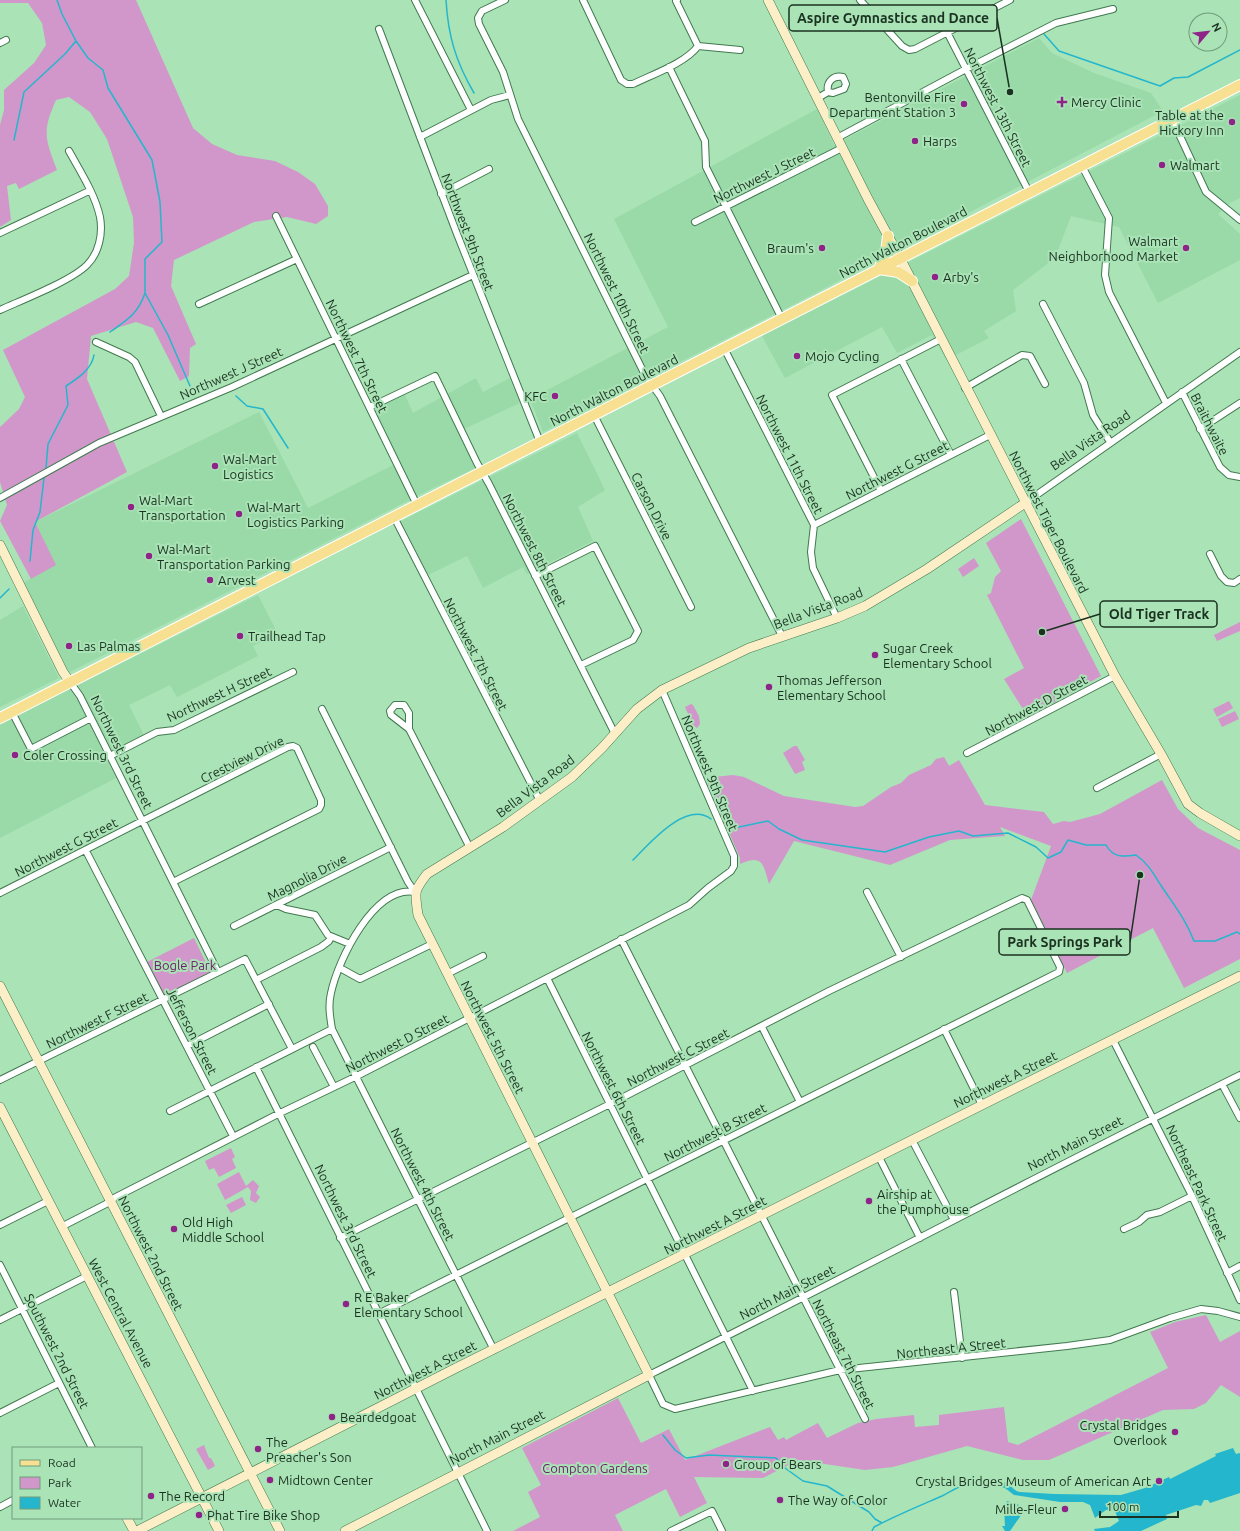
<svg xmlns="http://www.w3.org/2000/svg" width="1240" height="1531" viewBox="0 0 1240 1531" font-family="Ubuntu,sans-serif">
<rect width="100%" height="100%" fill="#aae3b6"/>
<path fill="#99daa8" d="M1039 38 1052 53 1094 73 1151 93 1163 111 802 300 543 432 530 399 668 327 614 219 817 109 834 145Z
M1240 95V198L1230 203 1218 214 1240 234V260L1158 303 1119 227 1071 216 1055 258 1013 290 1016 311 984 331 989 338 946 360 932 335 897 353 882 327 785 378 762 336Z
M512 377 522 402 464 429 482 465 433 488 68 673 23 583 55 565 35 522 259 412 308 508 399 462 373 408 404 393 413 413 476 378 483 392Z
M577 433 605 490 578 507 593 541 527 574 523 567 483 588 467 556 428 575 401 521Z
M258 595 278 634 253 646 258 656 177 697 170 685 129 705 144 735 111 751 78 685Z
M23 606 59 678 0 707V620Z
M72 688 116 778 0 838V725Z"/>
<path fill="#d197ca" d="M0 0H136L193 128 212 144 237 155 275 161 298 172 315 184 328 206V216L316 224 287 217 254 222 174 260 171 286 196 344 190 348 189 376 180 381 153 328 136 322 91 336 87 379 127 472 35 522 56 565 31 579 0 521 7 505 0 482V427L19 409 25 397 3 350 115 289 129 276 134 243 133 217 107 139 90 112 69 97 56 100C42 131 45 139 57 170L19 189 16 183 7 186 11 220 0 227V125L4 110V90L34 63 46 45 42 23 28 3H0Z
M1021 519 1101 676 1028 717 1004 679 1024 668 987 595 991 593 995 577 1001 571 986 543Z
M974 558 979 566 963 577 958 569Z
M1240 622V631L1217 641 1214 635Z
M1229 701 1233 708 1217 717 1213 709Z
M691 704 693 705 699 716 700 724 697 728 693 725 685 707Z
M1235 711 1239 719 1222 727 1218 719Z
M794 746H797L805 760 802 762 805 770 795 774 783 753Z
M944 757 949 766 959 760 985 805 1044 812 1053 824 1064 821 1070 822 1100 814 1162 780 1178 809 1198 828 1240 850V959L1184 988 1153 928 1067 973 1031 900 1051 846 1000 827 1005 836 950 840 890 865 794 841 769 884C763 864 763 854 740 864V858L707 781 714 777 733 775 744 777 784 796 855 807 863 806 891 787 901 783 909 775 931 765 936 759Z
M194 938 210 971 209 974 164 995 147 962Z
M231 1148 235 1157 232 1159 236 1168 219 1177 214 1168 209 1170 205 1161Z
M239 1172 246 1186 253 1180 259 1186 256 1193 260 1197 256 1203 250 1200 251 1191 248 1187 225 1200 217 1184Z
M242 1197 246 1205 231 1213 226 1205Z
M1206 1315 1220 1342 1240 1331V1397L1221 1385 1206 1403 1194 1409 1163 1410 1049 1460H1023L967 1446 893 1467 865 1470 798 1460 763 1478 694 1477 707 1503 680 1517 666 1489 615 1515 623 1531H513L540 1517 528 1492 541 1485 522 1448 618 1398 641 1443 669 1429 685 1460 770 1427 778 1440 784 1437 786 1440 818 1423 827 1438 858 1423 876 1419 914 1415 915 1427 939 1425V1415L1004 1407 1008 1442 1018 1445 1168 1368 1150 1332 1175 1322Z
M204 1445 209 1458H211L215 1466 208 1470 196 1449Z"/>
<path fill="#24b6cc" d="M1233 1448 1236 1454 1240 1453V1493L1210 1503 1208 1500H1204L1201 1506 1196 1505 1166 1515 1167 1519 1141 1531H1095L1094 1529 1110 1527 1119 1521 1114 1509 1106 1510 1095 1518 1090 1505 1083 1502H1060L1014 1495 1005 1488 988 1483 971 1486 967 1481C980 1478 997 1478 1009 1485 1014 1488 1014 1491 1020 1492L1054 1494 1121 1495 1145 1488 1169 1477 1170 1479 1216 1456 1215 1454Z
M1007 1501 1022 1506 1024 1511 1010 1531H1005L1002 1526H1005L1004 1507Z"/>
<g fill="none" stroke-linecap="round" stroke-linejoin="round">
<path stroke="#24b6cc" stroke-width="1.5" d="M57 0 62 14 76 41 88 58 103 70 108 88 152 160 160 202 162 242 145 259V293L168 335 190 386
M446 0C448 36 456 62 474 93
M1044 34 1059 51 1160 86 1174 78 1188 77 1240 50
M14 140 24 92 65 54 76 41
M110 332C127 320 138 314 145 293
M236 396 247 406 263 409 288 448
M46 468 48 444 68 405 66 386C77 379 92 369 94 355
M30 561 33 530 40 512 44 478
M0 598 9 589
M726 821 739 827 768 821 779 829 802 840 885 852 929 837 959 831 973 836 1008 833 1036 847 1048 858 1061 852 1068 840 1086 845H1106C1113 858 1124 857 1136 855 1149 864 1154 875 1162 887 1174 905 1186 920 1194 941H1215L1237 932 1240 934
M633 860C649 844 686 800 711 819
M663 1435 675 1450 686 1458 709 1455 776 1458 785 1468 803 1481 827 1486 869 1512 875 1519 882 1523
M872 1531 874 1527C897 1515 919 1506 942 1496 952 1491 959 1485 970 1484"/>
<g stroke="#427950" stroke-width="8">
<path id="street" d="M415 0 471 110
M505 0 482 11 478 18 479 24 503 72 518 119 646 377 660 396 782 636
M583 0 621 80 627 84H633C651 75 686 63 698 46L676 1 677 0
M860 0 902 46 909 50 915 49 1010 0
M379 29 457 234 540 442
M947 32 1029 192
M0 43 6 40
M698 46 740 50
M669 67 705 141 706 167 782 319
M818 98 828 92 833 93 844 89 846 84 843 77C833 75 826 82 828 92
M1172 119 1206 192 1240 220
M420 137 491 100 510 95
M837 138 966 69 1056 23 1113 9
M1082 166 1109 218 1105 275 1109 292 1166 403
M441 194 489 169
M276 216 417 505
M695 222 842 148
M0 233 89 191
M199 304 297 259
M1043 304 1084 383 1093 415 1110 442
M0 310C22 300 71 281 87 265 99 253 103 234 100 217 95 194 80 171 69 151
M96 342 129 357 135 362 161 416
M724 348 814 525 811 552 813 568 837 618
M901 359 951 455
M965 388 1022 355 1030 356 1045 384
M1182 392 1220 467 1229 475 1240 477
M370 407 435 376 477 463 489 484 615 734
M594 415 691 607
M1200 429 1240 403
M881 491 832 395 941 339
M0 498 99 443 232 387 473 275
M1025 503 1240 352
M394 517 540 801
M814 525 990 435
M1210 554 1221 576 1227 582 1234 583 1240 579
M535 576 595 546 638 631 633 640 581 665
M70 682 80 696 218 972
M322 709 408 882 415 892
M12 712 31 749 91 718
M409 729 391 715 390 711 395 705H404L409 713V729L470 848
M967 753 1115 676
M110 756 157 732 174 730 293 672
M1097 788 1161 754
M86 851 233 1136
M415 892C374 885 338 960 331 993 328 1005 330 1017 332 1029L494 1350
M867 892 901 957
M0 893 288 747 293 746 297 748 321 800V805L319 809 173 882
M277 905 286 909 315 915 328 935 350 944
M234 926 391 847
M621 939 865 1419
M340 968 360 979 432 944
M447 974 483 956
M547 978 753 1391
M256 980 321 947 329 941 331 937
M762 1027 800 1102
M944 1029 982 1105
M1113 1040 1192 1196 1240 1300
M187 1046 269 1004
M313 1047 334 1087
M256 1067 487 1531
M1240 1075C1042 1173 847 1277 649 1375L663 1404 675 1409 840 1370 1067 1346 1110 1340 1170 1318 1201 1309 1218 1311 1240 1317
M0 1080 245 959 292 1049
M1222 1084 1240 1118
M170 1111 332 1029
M912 1140 954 1220
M879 1157 920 1238
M0 1225 48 1201
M61 1227 106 1204 114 1198 278 1114 357 1076 689 905 708 888 731 871 734 866V856L662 690
M1124 1229 1139 1222 1147 1215 1160 1212 1192 1196
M340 1238 610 1104 829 991 1022 898 1027 900 1060 967 1059 972 378 1314
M0 1265 92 1448
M1227 1273 1240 1266
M954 1292 962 1358
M0 1320 87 1276
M0 1413 59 1383
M0 1507 13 1500
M671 1531 712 1511 722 1531"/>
</g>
<g stroke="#427950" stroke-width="10">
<path id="secondary" d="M768 0 868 199 900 258 1115 676 1161 754 1188 804 1200 813 1240 836
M0 545 63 672 70 682
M0 986 280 1531
M0 1107 219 1531
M127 1518 134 1531
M137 1531 454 1369 1240 976
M345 1531 649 1375 418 915C415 892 413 892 427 874L503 827 572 777 602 748 637 709 662 690 749 648 837 618 865 606 927 569 1025 503"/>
</g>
<g stroke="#fff" stroke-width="12">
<path id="primary" d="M888 236 886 252 879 269 898 272 912 281
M0 718 1240 85"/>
</g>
<use href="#street" stroke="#fff" stroke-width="6"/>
<use href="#secondary" stroke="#fcefc8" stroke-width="9"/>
<use href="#primary" stroke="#f8e092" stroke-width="10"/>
</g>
<g fill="#8e2488" stroke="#aae3b6" stroke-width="1.5">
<path d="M1060 96h4v4h4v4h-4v4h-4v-4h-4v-4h4z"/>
<circle cx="964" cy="104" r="4"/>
<circle cx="1232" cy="122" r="4"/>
<circle cx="915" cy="141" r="4"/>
<circle cx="1162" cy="165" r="4"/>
<circle cx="822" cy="248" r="4"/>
<circle cx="1186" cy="248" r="4"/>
<circle cx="935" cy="277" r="4"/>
<circle cx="797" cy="356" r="4"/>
<circle cx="555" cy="396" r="4"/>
<circle cx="215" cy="466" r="4"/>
<circle cx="131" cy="507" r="4"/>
<circle cx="239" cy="514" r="4"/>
<circle cx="149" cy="556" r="4"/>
<circle cx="210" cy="580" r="4"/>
<circle cx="240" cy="636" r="4"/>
<circle cx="69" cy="646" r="4"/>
<circle cx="875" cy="655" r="4"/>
<circle cx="769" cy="687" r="4"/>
<circle cx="15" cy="755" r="4"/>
<circle cx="869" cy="1201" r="4"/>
<circle cx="174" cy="1229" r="4"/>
<circle cx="346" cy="1304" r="4"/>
<circle cx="332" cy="1417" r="4"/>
<circle cx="1175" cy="1432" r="4"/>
<circle cx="258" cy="1449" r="4"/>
<circle cx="726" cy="1464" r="4"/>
<circle cx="270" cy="1480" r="4"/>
<circle cx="1159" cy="1481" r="4"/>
<circle cx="151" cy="1496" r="4"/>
<circle cx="780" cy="1500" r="4"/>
<circle cx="1065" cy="1509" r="4"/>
<circle cx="199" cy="1515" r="4"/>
</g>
<g text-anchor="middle" stroke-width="4" stroke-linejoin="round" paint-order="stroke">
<g font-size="13" fill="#1b3221" stroke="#aae3b6" text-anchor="start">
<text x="956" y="102" text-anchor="end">Bentonville Fire<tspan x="956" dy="15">Department Station 3</tspan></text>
<text x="1071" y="107">Mercy Clinic</text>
<text x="1224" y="120" text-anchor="end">Table at the<tspan x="1224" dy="15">Hickory Inn</tspan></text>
<text x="923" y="146">Harps</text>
<text x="1170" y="170">Walmart</text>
<text x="1178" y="246" text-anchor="end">Walmart<tspan x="1178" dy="15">Neighborhood Market</tspan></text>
<text x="814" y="253" text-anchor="end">Braum's</text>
<text x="943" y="282">Arby's</text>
<text x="805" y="361">Mojo Cycling</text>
<text x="547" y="401" text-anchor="end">KFC</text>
<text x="223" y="464">Wal-Mart<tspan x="223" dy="15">Logistics</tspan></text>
<text x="139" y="505">Wal-Mart<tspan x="139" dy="15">Transportation</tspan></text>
<text x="247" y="512">Wal-Mart<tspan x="247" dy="15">Logistics Parking</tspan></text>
<text x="157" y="554">Wal-Mart<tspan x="157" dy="15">Transportation Parking</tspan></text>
<text x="218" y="585">Arvest</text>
<text x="248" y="641">Trailhead Tap</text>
<text x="77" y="651">Las Palmas</text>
<text x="883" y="653">Sugar Creek<tspan x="883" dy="15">Elementary School</tspan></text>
<text x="777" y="685">Thomas Jefferson<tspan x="777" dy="15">Elementary School</tspan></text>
<text x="23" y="760">Coler Crossing</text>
<text x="877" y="1199">Airship at<tspan x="877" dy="15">the Pumphouse</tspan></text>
<text x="182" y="1227">Old High<tspan x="182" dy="15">Middle School</tspan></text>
<text x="354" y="1302">R E Baker<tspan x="354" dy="15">Elementary School</tspan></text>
<text x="340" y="1422">Beardedgoat</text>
<text x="1167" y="1430" text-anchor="end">Crystal Bridges<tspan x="1167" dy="15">Overlook</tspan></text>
<text x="266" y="1447">The<tspan x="266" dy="15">Preacher's Son</tspan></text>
<text x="734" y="1469">Group of Bears</text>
<text x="278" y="1485">Midtown Center</text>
<text x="1151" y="1486" text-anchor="end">Crystal Bridges Museum of American Art</text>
<text x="159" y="1501">The Record</text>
<text x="788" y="1505">The Way of Color</text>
<text x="1057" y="1514" text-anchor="end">Mille-Fleur</text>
<text x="207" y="1520">Phat Tire Bike Shop</text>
</g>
<g font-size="13" fill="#1b3221" stroke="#aae3b6">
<text transform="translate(998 107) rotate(63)" y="5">Northwest 13th Street</text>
<text transform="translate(764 175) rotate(-26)" y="5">Northwest J Street</text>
<text transform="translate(468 232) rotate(69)" y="5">Northwest 9th Street</text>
<text transform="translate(903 242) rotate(-27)" y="5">North Walton Boulevard</text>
<text transform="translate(617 293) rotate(64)" y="5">Northwest 10th Street</text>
<text transform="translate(357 356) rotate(64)" y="5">Northwest 7th Street</text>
<text transform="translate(231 373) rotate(-24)" y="5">Northwest J Street</text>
<text transform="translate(614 390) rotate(-27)" y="5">North Walton Boulevard</text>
<text transform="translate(1210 424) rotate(63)" y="5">Braithwaite</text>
<text transform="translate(1090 440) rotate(-35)" y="5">Bella Vista Road</text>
<text transform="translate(790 454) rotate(63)" y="5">Northwest 11th Street</text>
<text transform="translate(897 470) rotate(-27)" y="5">Northwest G Street</text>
<text transform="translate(652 506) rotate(63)" y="5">Carson Drive</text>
<text transform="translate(1049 522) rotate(63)" y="5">Northwest Tiger Boulevard</text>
<text transform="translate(535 550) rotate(63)" y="5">Northwest 8th Street</text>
<text transform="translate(818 608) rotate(-21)" y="5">Bella Vista Road</text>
<text transform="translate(476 654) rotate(63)" y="5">Northwest 7th Street</text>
<text transform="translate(219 694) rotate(-25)" y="5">Northwest H Street</text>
<text transform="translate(1036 705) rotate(-28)" y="5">Northwest D Street</text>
<text transform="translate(122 752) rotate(64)" y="5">Northwest 3rd Street</text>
<text transform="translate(242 759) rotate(-26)" y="5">Crestview Drive</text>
<text transform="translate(710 773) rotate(67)" y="5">Northwest 9th Street</text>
<text transform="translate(535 786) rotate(-37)" y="5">Bella Vista Road</text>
<text transform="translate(66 847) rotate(-27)" y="5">Northwest G Street</text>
<text transform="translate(307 877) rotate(-27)" y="5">Magnolia Drive</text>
<text transform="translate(97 1020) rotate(-26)" y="5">Northwest F Street</text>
<text transform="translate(192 1031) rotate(63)" y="5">Jefferson Street</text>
<text transform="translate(493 1037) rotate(63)" y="5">Northwest 5th Street</text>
<text transform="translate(397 1043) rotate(-27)" y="5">Northwest D Street</text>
<text transform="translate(678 1057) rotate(-27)" y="5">Northwest C Street</text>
<text transform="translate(1005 1079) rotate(-26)" y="5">Northwest A Street</text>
<text transform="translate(614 1088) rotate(63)" y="5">Northwest 6th Street</text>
<text transform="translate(715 1132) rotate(-27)" y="5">Northwest B Street</text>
<text transform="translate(1075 1143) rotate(-27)" y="5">North Main Street</text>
<text transform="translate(1197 1183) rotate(65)" y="5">Northeast Park Street</text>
<text transform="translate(423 1184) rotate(63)" y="5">Northwest 4th Street</text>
<text transform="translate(346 1221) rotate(64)" y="5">Northwest 3rd Street</text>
<text transform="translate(715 1225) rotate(-27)" y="5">Northwest A Street</text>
<text transform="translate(151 1253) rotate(63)" y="5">Northwest 2nd Street</text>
<text transform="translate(787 1292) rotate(-27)" y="5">North Main Street</text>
<text transform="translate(121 1313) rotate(62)" y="5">West Central Avenue</text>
<text transform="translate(951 1348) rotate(-6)" y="5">Northeast A Street</text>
<text transform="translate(57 1351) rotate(63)" y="5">Southwest 2nd Street</text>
<text transform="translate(844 1354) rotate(63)" y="5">Northeast 7th Street</text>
<text transform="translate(425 1370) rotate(-27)" y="5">Northwest A Street</text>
<text transform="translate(497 1437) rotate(-27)" y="5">North Main Street</text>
</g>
<g font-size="13" fill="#701d6b" stroke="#aae3b6">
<text x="185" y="970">Bogle Park</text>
<text x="595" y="1473">Compton Gardens</text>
</g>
</g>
<path fill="none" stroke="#1b3221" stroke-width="1.5" d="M1010 92L997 18M1042 632L1100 614M1140 875L1130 942"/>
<g fill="#1b3221" stroke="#aae3b6" stroke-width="1.5">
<circle cx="1010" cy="92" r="4"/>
<circle cx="1042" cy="632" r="4"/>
<circle cx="1140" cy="875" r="4"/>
</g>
<g fill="#aae3b6" stroke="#1b3221" stroke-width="1.5">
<rect x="789" y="5" width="208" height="26" rx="4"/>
<rect x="1100" y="601" width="117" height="26" rx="4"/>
<rect x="999" y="929" width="131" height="26" rx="4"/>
</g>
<g font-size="14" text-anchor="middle" font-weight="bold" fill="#1b3221">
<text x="893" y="23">Aspire Gymnastics and Dance</text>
<text x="1159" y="619">Old Tiger Track</text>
<text x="1065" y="947">Park Springs Park</text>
</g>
<rect x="12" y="1447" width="130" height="72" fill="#aae3b6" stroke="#719c7a"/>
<rect x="20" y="1460" width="20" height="6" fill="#f8e092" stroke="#719c7a"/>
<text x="48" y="1467" font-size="12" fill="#1b3221">Road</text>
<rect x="20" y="1477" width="20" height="12" fill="#d197ca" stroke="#719c7a"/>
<text x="48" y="1487" font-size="12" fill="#1b3221">Park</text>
<rect x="20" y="1497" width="20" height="12" fill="#24b6cc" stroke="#719c7a"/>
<text x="48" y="1507" font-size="12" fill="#1b3221">Water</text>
<g transform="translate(1208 32) rotate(62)"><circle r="19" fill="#aae3b6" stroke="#719c7a"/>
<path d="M0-3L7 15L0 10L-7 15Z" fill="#8e2488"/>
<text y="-6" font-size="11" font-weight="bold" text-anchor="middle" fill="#1b3221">N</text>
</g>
<path d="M1100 1511v6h78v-6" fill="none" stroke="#1b3221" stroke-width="2"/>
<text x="1106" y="1511" font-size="12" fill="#1b3221" stroke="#aae3b6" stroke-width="3" paint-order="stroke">100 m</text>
</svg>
